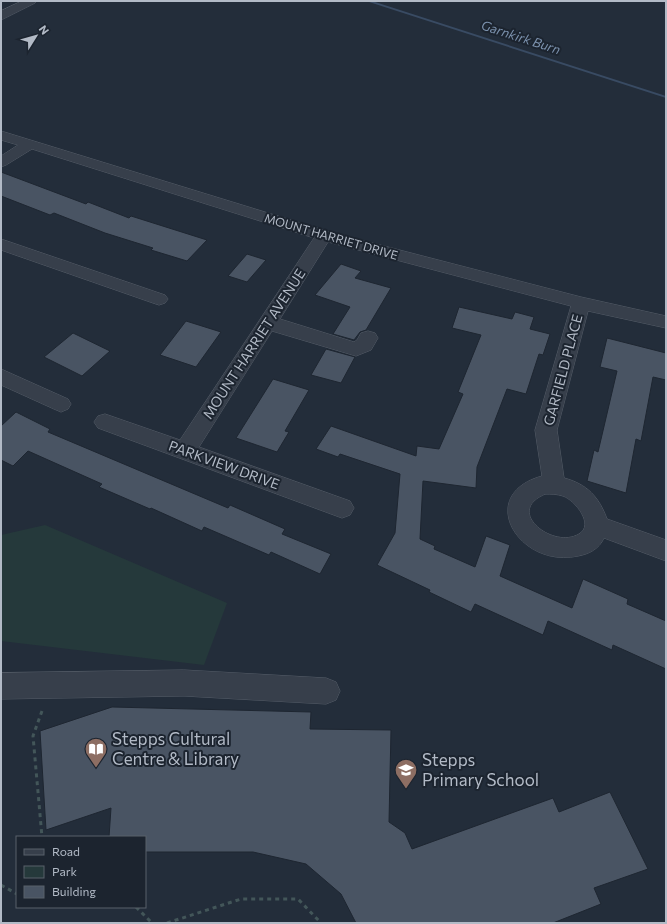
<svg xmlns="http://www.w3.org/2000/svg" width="667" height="924" viewBox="0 0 667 924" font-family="Commissioner,sans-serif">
<rect width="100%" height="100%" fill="#232d3a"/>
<path fill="#25393b" d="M45 525 227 603 204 665 1 641V535Z"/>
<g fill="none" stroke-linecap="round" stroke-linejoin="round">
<path fill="#394b63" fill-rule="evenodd" d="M366 1H372L666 96V98Z"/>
</g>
<path fill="#495463" stroke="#1e2631" d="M1 172 86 204 88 202 129 218 131 216 207 240 187 261 151 250 153 248 105 233 54 213 50 215 1 196Z
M247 254 266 260 247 282 228 276Z
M341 264 361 271 355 278 391 288 366 330 360 332 354 340 333 334 350 307 315 295Z
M459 307 512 319 515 312 534 317 530 329 550 334 543 355 539 354 526 394 507 389 477 467 476 488 423 481 420 539 435 546 434 549 475 567 486 536 510 545 500 576 572 608 583 579 628 599 627 604 666 621V669L613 645 612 650 548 621 543 635 475 604 471 612 429 592 430 590 377 565 395 533 400 474 340 454 338 457 316 449 331 426 416 456 417 446 439 449 463 394 458 392 481 335 452 328Z
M186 321 221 332 196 367 160 355Z
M73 333 110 351 82 376 44 357Z
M607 338 666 353V380L653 377 641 441 636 439 626 493 587 481 594 450 598 452 617 371 600 367Z
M326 349 355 357 341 383 311 375Z
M273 379 309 390 285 431 289 432 277 452 236 438Z
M16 412 50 429 48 432 228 508 230 505 285 529 282 534 331 554 320 574 271 552 269 555 204 527 202 531 151 508 150 509 99 487 102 484 28 451 13 466 1 460V426Z
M112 707 311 712 310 729 391 730 389 822 405 833 412 849 553 798 559 812 610 792 648 869 594 888 601 904 553 923H356L341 894 306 864 253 852H145V837H109L111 808 46 830 40 731Z"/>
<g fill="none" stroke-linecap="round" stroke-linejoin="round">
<g stroke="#555d68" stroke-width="1">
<path id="minor" d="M22 1H37L35 3 1 20V11Z
M1 131 330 232 581 297 666 316V328L588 311 557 430 564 478C587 484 599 497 607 519L666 540V561L604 538C599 549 589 554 578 556 519 569 474 495 542 476L535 430 571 306 328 242 280 319 354 342 357 340 361 333 368 331 375 333 378 338 371 350 356 356 272 331 199 447 350 501 354 508 350 515 342 518 98 428 94 422 98 416 105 414 180 440 314 238 32 149 6 165 1 167V156L18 145 1 140ZM545 494C551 494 557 494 563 496 575 500 595 525 579 534 556 548 515 519 534 501 537 498 541 496 545 494Z
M1 239 165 295 168 299 165 303 159 305 153 303 1 250Z
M1 369 68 399 71 404 68 409 61 412 54 409 1 385Z
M184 670 326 678 336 682 340 691 336 700 326 704 184 696 1 699V673Z"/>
</g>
<path stroke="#435659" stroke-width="3" stroke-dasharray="4 4" stroke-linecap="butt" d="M42 711 33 736 42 837
M1 885 17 894
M136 907 152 923
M167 923 241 899H298L321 923"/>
<use href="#minor" fill="#373f4b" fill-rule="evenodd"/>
</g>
<defs>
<g id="library-pin" transform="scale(1.15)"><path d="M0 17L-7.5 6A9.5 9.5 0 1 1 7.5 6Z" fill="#8d6e63" stroke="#1c242f"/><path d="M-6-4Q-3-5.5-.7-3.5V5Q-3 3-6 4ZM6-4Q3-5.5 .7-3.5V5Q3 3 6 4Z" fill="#fff"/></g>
<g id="school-pin" transform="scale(1.15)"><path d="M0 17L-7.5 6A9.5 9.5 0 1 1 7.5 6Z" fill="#8d6e63" stroke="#1c242f"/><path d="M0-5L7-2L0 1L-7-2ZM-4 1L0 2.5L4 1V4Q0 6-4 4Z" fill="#fff"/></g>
</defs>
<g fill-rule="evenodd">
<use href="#library-pin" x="96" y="749"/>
<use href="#school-pin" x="406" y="770"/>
</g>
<g text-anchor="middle" stroke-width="4" stroke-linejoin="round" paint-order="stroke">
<g font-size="12" fill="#b2bac6" stroke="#1c242f">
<text transform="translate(331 237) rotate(16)" y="4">MOUNT HARRIET DRIVE</text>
</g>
<g font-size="13" font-style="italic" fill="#7b91ad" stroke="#1c242f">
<text transform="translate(521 37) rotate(18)" y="5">Garnkirk Burn</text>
</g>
<g font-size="14" fill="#b2bac6" stroke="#1c242f">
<text transform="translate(254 344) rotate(-57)" y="5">MOUNT HARRIET AVENUE</text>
<text transform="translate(563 370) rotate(-75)" y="5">GARFIELD PLACE</text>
<text transform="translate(224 465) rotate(20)" y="5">PARKVIEW DRIVE</text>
</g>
<g font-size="17" fill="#b2bac6" stroke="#1c242f" text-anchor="start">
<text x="112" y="745">Stepps Cultural<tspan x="112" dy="20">Centre &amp; Library</tspan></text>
<text x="422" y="766">Stepps<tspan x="422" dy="20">Primary School</tspan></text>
</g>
</g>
<rect width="667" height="924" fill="none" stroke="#b2bac6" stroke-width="4"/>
<rect x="16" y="836" width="130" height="72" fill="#1c242f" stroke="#58606b"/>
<rect x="24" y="849" width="20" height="6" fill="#373f4b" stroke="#58606b"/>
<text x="52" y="856" font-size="12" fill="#b2bac6">Road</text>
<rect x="24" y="866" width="20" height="12" fill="#25393b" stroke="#58606b"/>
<text x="52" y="876" font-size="12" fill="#b2bac6">Park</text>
<rect x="24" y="886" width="20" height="12" fill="#495463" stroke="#58606b"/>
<text x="52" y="896" font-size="12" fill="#b2bac6">Building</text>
<g transform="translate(36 36) rotate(53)" stroke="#1c242f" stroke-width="3" paint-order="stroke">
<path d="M0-3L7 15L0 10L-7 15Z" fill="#b2bac6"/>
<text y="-6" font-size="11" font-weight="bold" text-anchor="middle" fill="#b2bac6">N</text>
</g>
</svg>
